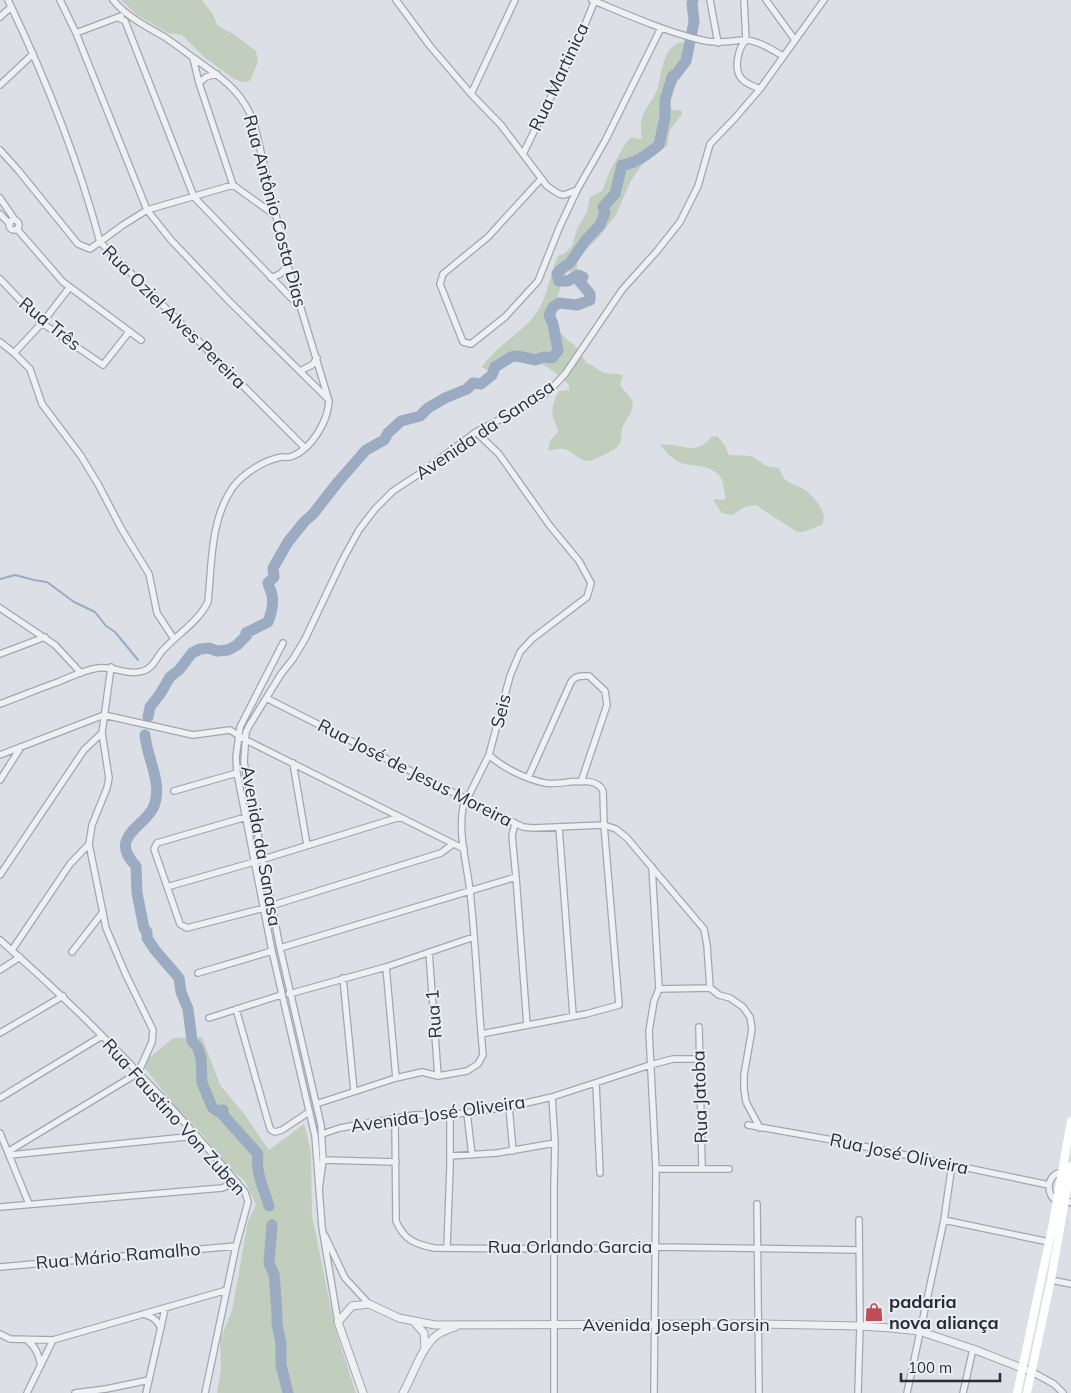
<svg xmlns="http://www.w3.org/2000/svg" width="1071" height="1393" viewBox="0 0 1071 1393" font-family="Mulish,sans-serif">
<rect width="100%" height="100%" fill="#dcdfe5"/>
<path fill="#c1cebe" d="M121 0H202L212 13 218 26 235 35 256 51 258 62 250 81 242 82 234 79 204 57 182 35 168 33 137 15Z
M683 42 689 47C689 57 686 66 682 74 676 88 667 92 672 110H681L682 114 670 130 667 147H660L641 166 630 182 616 215 599 237 577 258V269L573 272 567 271C559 288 550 315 561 333 564 338 571 342 575 346 580 351 583 358 586 363 593 364 598 371 605 373 611 374 617 373 623 375L620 385C623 390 629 395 632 400 636 411 624 420 622 429 621 434 622 440 619 445 616 449 594 461 589 461 579 461 573 451 564 449 560 448 553 450 548 451L550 441 558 432C558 427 556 425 554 420 550 411 554 399 559 391L569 390V385C557 373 539 357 520 360 510 362 501 369 491 373L482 367C495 347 519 335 534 316 548 299 549 275 558 256L565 253 572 246 577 229 587 212 590 197 602 191 610 171 625 144 631 137 638 139 642 138C641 131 640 124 642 118 645 107 655 98 658 87 662 71 663 45 683 42Z
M717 436 724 444 729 455 752 456 766 466 779 468C781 472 783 479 787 481 792 485 798 486 802 488 813 495 829 512 822 525L803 532H797L756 505 745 507 732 515 722 513 713 500 715 499 723 500 726 497C723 491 724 480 719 475 707 464 695 467 681 463 673 460 666 452 660 445 681 442 695 458 711 437Z
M202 1037 220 1085 245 1115 269 1150 304 1124 311 1151 312 1216 335 1328 356 1393H217L221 1369 220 1340 232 1311 248 1221 256 1205 245 1181 224 1163 203 1135 176 1108 142 1064 173 1038Z"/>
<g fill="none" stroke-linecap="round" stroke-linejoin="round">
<path stroke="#9babc1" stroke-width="2" d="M0 579 15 575 34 580 47 582 74 602 95 612 106 626 115 632 138 660"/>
<path stroke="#9babc1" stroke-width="11" d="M148 717 150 707 160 694 170 677 179 670 192 653 200 649 209 648 217 651 228 650 237 645 247 635 246 633 268 622C271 613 274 605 272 595 271 590 269 588 268 583L274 577 273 568 288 542 304 522 313 514 338 482 366 450 384 440 388 433 401 421 420 416 428 408 445 398 467 389 473 383 481 384 492 375 495 367 511 357 517 356 536 360 543 357 552 358 558 351 553 324 549 315 553 307 559 303 577 305 590 300V294L580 282 583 277 578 275 568 281H559L557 274 561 269 570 263 585 241 600 225 605 213 603 207 615 194 622 165C635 164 648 154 659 145L665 117V100L672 77 676 74 686 61 694 22 692 3 693 0
M145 735C147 759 163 783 154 806 146 827 107 836 136 866L137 893 144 928 147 932V938L155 950 179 978 181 992 188 1009 192 1041 198 1048 201 1058 202 1083 212 1107 217 1111 223 1110V1115L258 1154C255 1173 264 1188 269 1206
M272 1225 269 1263 274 1274 277 1313V1323L281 1344V1365L288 1393"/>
<g stroke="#a2a6ae" stroke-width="8">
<path id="minor" d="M8 0C45 77 78 159 100 242L305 448
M60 0 76 33 147 210 171 240 229 301 328 399
M396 0 430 46 471 94 501 125 547 186 559 194 564 195 577 190
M592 0C628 15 664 31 701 40 716 44 729 41 744 40 757 40 771 49 783 56
M710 0 718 43
M744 0 746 40C738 48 733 70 742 79 746 84 754 86 760 89
M766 0 795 40
M0 17 11 7
M119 18 125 21 194 197 298 305
M76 33 121 16
M193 58 199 83 233 185 276 216
M199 83 206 77 217 74
M0 85 33 54
M471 94 515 0
M0 150 18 170 78 244 90 249 123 225 147 210 233 185
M523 154 580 37 595 0
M541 179 488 237 443 274 440 284 463 342 471 344 505 317 538 281 560 226 577 190 605 141 661 28
M0 198 15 220
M0 214 10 224
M9 225a5 5 0 1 1 10 0a5 5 0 1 1-10 0Z
M17 229 63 282 141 340
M271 278 280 274 288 266
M0 279 42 323 103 365 129 332
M0 342 14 353 30 369 42 404 81 456 98 484 121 528 149 574 157 613 174 639
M14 353 42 323 69 288
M300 371 312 365 317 358
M0 608 55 645 81 673
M283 643 240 727 236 757 237 773 272 951 315 1136 322 1227 338 1322
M0 654 45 637
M266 698 466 799 523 827 533 828 604 825 616 829 627 838 704 929 707 945 710 988
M0 704C19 697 38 689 58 682 70 677 84 670 98 668 114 666 127 676 143 671 154 668 156 657 164 649 179 633 198 622 208 602 212 563 210 520 233 487 244 473 264 460 282 457 286 457 289 458 293 456 312 448 328 421 329 401L288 266 254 123C242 90 221 78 195 59 184 51 174 43 163 36 145 26 126 16 113 0
M0 755 104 715 193 735 230 730 246 740 464 849
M293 763 307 845
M528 778 571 682C576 675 581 676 589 676L605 691 607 705 581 782
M0 780 21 747
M174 791 237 773
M246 817 157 843 154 849 180 924 187 928 264 908 441 853 453 844
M515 823 512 836 516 877 527 1025
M559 827 573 1015
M652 867 659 989
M0 875 84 750 102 733 111 667
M167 887 254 862 400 817
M0 940C88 1017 170 1102 245 1192L248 1202 236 1246 205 1393
M280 948 516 877
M12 950 70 864 89 844 92 825 107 788 109 778 102 733
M72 952 103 912
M429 952 438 1076
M386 967 396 1078
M0 970 20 957
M198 973 272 951
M343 978 354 1091
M289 994 386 967 474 937
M236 1009 269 1125 271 1130 275 1132 282 1130 309 1112
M209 1018 281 995
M699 1027 702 1168
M0 1033 63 996
M481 1034 586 1014 619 1005 604 825 603 791C595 773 562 786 545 783 526 779 503 768 489 755
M596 1083 600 1173
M552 1097 555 1143 554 1187V1393
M0 1098 102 1036
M316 1104 396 1078 422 1072 438 1076 467 1071 478 1064 483 1055C478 1001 476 946 470 891 467 864 458 835 463 807L489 755 510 676 520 652 532 639 587 597 591 583 579 561 550 526 499 454 476 432
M509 1107 513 1151
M467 1113 472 1155
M395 1119 396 1221C404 1240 415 1244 434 1248L554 1249 656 1247 859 1250
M748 1125 838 1141 1049 1185
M0 1133 29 1204
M322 1134 340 1128 414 1115 457 1114 509 1107 552 1097 650 1065 673 1059H699
M9 1151 138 1073 152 1042 153 1030 126 975 106 928 89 844
M10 1155 196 1136
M450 1156 497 1153 555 1143
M323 1160 396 1162
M656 1169H729
M1065 1172C1041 1171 1045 1210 1071 1202
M319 1190 323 1160 321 1125 280 948 244 762 246 732 249 726 281 674 293 659 305 639 343 559 359 530 375 509 393 491 422 472 476 432 535 401 549 391 565 374 622 290 657 251 680 222 698 186 710 144 735 118 760 89 824 0
M757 1204 759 1393
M0 1207 222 1188 237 1182
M944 1220 1049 1242
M325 1236 345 1278 369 1304
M447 1247 450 1167V1114
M0 1267 236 1246
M1051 1280 1071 1284
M146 1315C154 1317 157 1321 161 1328
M0 1334 10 1339 53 1340 227 1290
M27 1340C36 1347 38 1354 41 1365
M1032 1372 1054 1384 1063 1393
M27 1393 53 1340
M75 1393 106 1389 149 1380
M146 1393 165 1309
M654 1393 656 1169 649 1031 654 1001 659 989 710 988 719 995 730 998 743 1007 750 1017 752 1029 744 1075V1089L746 1102 760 1128
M858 1393 860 1326 859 1220
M907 1393 944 1220 952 1164
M963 1393 973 1349"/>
</g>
<g stroke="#a2a6ae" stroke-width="9">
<path id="tertiary" d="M415 1323 424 1333 425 1348
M363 1393 338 1322 352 1306 369 1304 399 1318 435 1325 758 1324 860 1326 891 1328 919 1331 973 1349 1032 1372
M403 1393C413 1376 421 1347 437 1335 442 1331 449 1329 455 1327"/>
</g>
<use href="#minor" stroke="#eef0f3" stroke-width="5.5"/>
<use href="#tertiary" stroke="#eef0f3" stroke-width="7"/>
<path stroke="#fff" stroke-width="8" d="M1017 1393 1053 1223 1071 1121
M1027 1393 1051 1280 1071 1166"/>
</g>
<defs>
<g id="shop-bare" transform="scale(1.5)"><path d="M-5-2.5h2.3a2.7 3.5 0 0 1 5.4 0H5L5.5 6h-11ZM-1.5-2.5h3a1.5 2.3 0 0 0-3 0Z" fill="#be4d56" stroke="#ebeef3" stroke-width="2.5" paint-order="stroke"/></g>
</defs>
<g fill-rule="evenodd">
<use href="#shop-bare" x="874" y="1312"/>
</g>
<g text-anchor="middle" stroke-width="4" stroke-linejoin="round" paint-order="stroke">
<g font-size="18" fill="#282d39" stroke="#ebeef3">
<text transform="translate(559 77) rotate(-65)" y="6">Rua Martinica</text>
<text transform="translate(275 211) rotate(75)" y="6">Rua Antônio Costa Dias</text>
<text transform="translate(174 317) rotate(45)" y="6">Rua Oziel Alves Pereira</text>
<text transform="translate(50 324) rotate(39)" y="6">Rua Três</text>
<text transform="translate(485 430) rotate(-34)" y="6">Avenida da Sanasa</text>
<text transform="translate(501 711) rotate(-76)" y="6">Seis</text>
<text transform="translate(415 773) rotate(27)" y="6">Rua José de Jesus Moreira</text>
<text transform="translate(261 846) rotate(80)" y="6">Avenida da Sanasa</text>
<text transform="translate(434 1014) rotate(-94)" y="6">Rua 1</text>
<text transform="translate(700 1097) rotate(-92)" y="6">Rua Jatoba</text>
<text transform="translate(438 1114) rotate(-8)" y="6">Avenida José Oliveira</text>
<text transform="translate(174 1117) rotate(48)" y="6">Rua Faustino Von Zuben</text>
<text transform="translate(899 1154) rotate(12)" y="6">Rua José Oliveira</text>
<text x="570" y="1253">Rua Orlando Garcia</text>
<text transform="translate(118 1256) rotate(-5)" y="6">Rua Mário Ramalho</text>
<text x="676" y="1331">Avenida Joseph Gorsin</text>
</g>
<g font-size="18" font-weight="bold" fill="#282d39" stroke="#ebeef3" text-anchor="start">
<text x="889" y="1308">padaria<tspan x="889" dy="21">nova aliança</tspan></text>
</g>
</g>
<path d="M901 1373v8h99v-8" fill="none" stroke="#282d39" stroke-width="2.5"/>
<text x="908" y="1373" font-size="15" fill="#282d39" stroke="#ebeef3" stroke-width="4" paint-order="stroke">100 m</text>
</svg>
